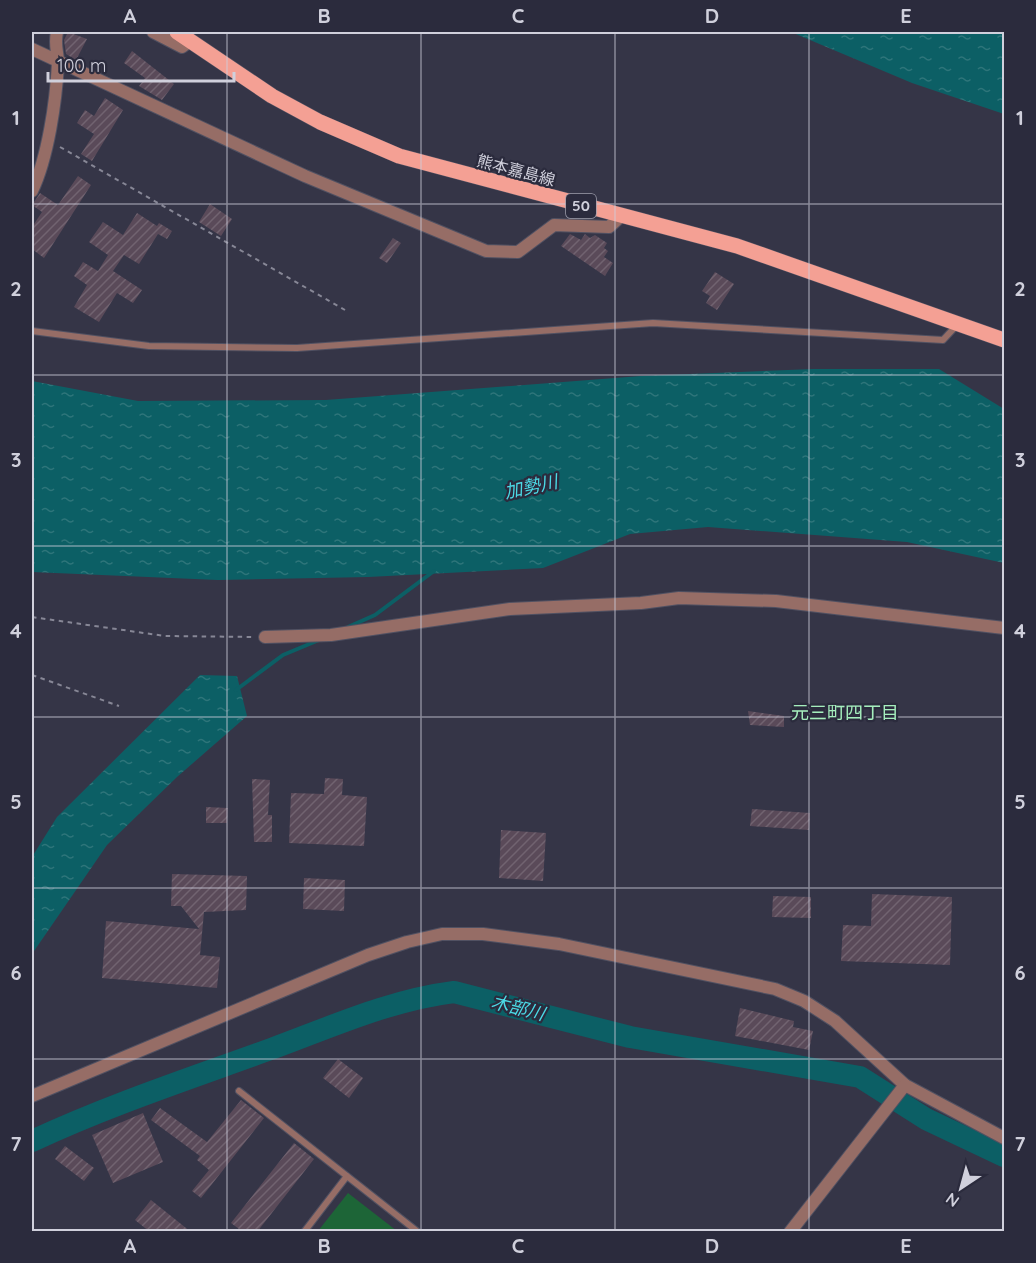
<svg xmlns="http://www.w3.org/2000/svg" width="1036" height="1263" viewBox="0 0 1036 1263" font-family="Quicksand,'Noto Sans JP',sans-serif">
<defs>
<pattern id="water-ripples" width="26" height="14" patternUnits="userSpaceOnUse" patternTransform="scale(1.5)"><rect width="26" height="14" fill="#0c5f65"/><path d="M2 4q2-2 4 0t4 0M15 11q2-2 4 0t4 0" fill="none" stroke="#2e757a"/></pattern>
<pattern id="building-hatch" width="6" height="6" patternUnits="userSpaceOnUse" patternTransform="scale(1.5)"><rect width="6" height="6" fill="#5a4a59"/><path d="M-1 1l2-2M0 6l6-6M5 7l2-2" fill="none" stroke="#716370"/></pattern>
</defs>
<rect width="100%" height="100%" fill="#353547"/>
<path fill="#1d6537" d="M348 1193 397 1231H318Z"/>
<path fill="url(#water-ripples)" d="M791 32H1004V114L912 83Z
M814 369H939L1004 409V563L907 542 708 527 630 534 543 568 368 577 218 580 32 572V381L138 401 326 400 641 376Z
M200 675 237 676 247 716 177 777 107 845 32 954V857L57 817Z"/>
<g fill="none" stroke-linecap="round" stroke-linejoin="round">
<path stroke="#0c5f65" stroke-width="4" d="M348 627 375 615 434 571
M236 690 283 655 319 640"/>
<path stroke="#0c5f65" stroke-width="22" d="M32 1141C109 1105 191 1078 271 1049 331 1027 390 1000 454 992L630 1037 860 1077 926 1119 1004 1156"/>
</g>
<path fill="url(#building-hatch)" d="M68 32 87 39 76 60 66 54 64 40Z
M132 51 174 84 162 100 139 86 145 78 124 63Z
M105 98 123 110 92 161 81 154 94 134 77 123 85 110 94 116Z
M78 176 91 185 44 258 32 249V227L42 212 32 205 40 193 58 205Z
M210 204 232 219 221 236 199 222Z
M137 213 157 226 159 223 172 231 167 239 158 234 139 264 124 255 113 271 142 290 133 303 117 293 99 322 74 307 87 285 74 276 83 262 98 271 108 255 89 242 103 222 123 235Z
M570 234 581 240 585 234 590 238 595 235 607 243 604 248 608 251 604 257 613 263 605 276 561 246Z
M393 238 401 243 387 263 379 258Z
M715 272 734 284 717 310 706 303 710 296 702 291Z
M748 711 784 716V727L750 725Z
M325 778 343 779 342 795 367 797 364 846 289 843 291 793 324 794Z
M252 779 270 780 268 815H272V842H254Z
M206 807 228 808 227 823H206Z
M752 809 810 813 809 830 750 826Z
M501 830 546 833 543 881 499 878Z
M172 874 247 876 246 910 204 912 200 955 220 957 217 988 102 978 106 921 199 929 181 906H171Z
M304 878 345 880 344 911 303 909Z
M872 894 952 897 950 965 841 961 843 925 871 926Z
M773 896 811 897V918L772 917Z
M740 1008 794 1021 793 1027 813 1031 809 1050 735 1036Z
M338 1059 363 1078 349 1098 323 1078Z
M241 1100 264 1118 201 1198 192 1191 209 1170 197 1160 200 1156 151 1120 160 1108 207 1142Z
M143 1113 163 1162 113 1183 92 1135Z
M294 1143 314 1159 257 1232H243L231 1223Z
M65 1146 94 1168 84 1181 55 1159Z
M151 1200 191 1232H150L135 1220Z"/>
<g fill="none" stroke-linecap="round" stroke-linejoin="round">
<g stroke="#515162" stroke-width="8">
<path id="service" d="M32 331 149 346 297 348 653 323 943 340 957 325
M239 1091 418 1232
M304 1232 347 1176"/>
</g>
<g stroke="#515162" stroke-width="14">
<path id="minor" d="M153 32 182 47 190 41
M32 49 305 176 486 251 518 252 554 225 609 227 621 216
M32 191C48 157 56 102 58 63 58 51 54 46 57 32
M265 637 331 635 510 609 641 603 679 598 776 601 1004 628
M32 1096 368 955 407 942 442 934H483L559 944 775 989 804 1001 835 1021 905 1085 1004 1138"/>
</g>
<g stroke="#515162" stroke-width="14">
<path id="tertiary" d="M790 1232 905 1085"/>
</g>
<g stroke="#515162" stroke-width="16">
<path id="primary" d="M177 32 272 96 320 122 399 156 737 246 1004 340"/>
</g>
<path stroke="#878796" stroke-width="2" stroke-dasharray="4.5 4.5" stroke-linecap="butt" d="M60 147 345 310
M32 617 165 636 254 637
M32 675 119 706"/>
<use href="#service" stroke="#966d66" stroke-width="6"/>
<use href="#minor" stroke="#966d66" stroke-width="12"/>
<use href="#tertiary" stroke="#966d66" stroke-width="12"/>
<use href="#primary" stroke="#f4a094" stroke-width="15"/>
</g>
<path fill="none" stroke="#d0d0dc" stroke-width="1.5" stroke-opacity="0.55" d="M227 32V1232M421 32V1232M615 32V1232M809 32V1232M32 204H1004M32 375H1004M32 546H1004M32 717H1004M32 888H1004M32 1059H1004"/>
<g text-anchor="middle" stroke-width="4.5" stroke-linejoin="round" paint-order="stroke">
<rect fill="#2b2b3d" stroke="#9e9eac" stroke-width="1.5" x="566" y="194" width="30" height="24" rx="4.5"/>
<g font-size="15" font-weight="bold" fill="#d0d0dc">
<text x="581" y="211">50</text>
</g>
<g font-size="16" fill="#d0d0dc" stroke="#2b2b3d">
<text transform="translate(516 170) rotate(15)" y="6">熊本嘉島線</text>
</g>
<g font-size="18" font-style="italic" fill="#4bdae6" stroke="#2b2b3d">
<text transform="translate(531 487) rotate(-12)" y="6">加勢川</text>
<text transform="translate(518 1008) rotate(14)" y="6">木部川</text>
</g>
<g font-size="18" fill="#a5eebd" stroke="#2b2b3d">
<text x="845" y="719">元三町四丁目</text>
</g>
</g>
<rect width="1036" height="1263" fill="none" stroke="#2b2b3d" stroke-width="66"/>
<g transform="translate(961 1188) rotate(216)" stroke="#2b2b3d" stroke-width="4.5" paint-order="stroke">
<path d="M0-4.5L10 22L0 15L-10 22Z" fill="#d0d0dc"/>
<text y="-9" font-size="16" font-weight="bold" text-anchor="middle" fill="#d0d0dc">N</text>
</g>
<path d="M48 72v9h186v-9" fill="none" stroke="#d0d0dc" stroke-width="3"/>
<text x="57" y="72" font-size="18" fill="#d0d0dc" stroke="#2b2b3d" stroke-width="4.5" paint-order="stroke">100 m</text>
<rect x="33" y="33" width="970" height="1197" fill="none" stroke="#d0d0dc" stroke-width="2"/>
<g font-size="20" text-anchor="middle" font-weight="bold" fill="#d0d0dc">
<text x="130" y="23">A</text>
<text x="324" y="23">B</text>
<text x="518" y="23">C</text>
<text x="712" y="23">D</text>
<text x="906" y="23">E</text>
<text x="16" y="125">1</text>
<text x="1020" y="125">1</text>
<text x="16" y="296">2</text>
<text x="1020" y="296">2</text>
<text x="16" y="467">3</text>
<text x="1020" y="467">3</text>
<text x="16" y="638">4</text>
<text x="1020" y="638">4</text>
<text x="16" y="809">5</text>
<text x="1020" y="809">5</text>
<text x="16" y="980">6</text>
<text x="1020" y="980">6</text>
<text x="16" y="1151">7</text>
<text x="1020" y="1151">7</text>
<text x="130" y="1253">A</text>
<text x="324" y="1253">B</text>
<text x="518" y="1253">C</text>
<text x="712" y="1253">D</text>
<text x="906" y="1253">E</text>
</g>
</svg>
